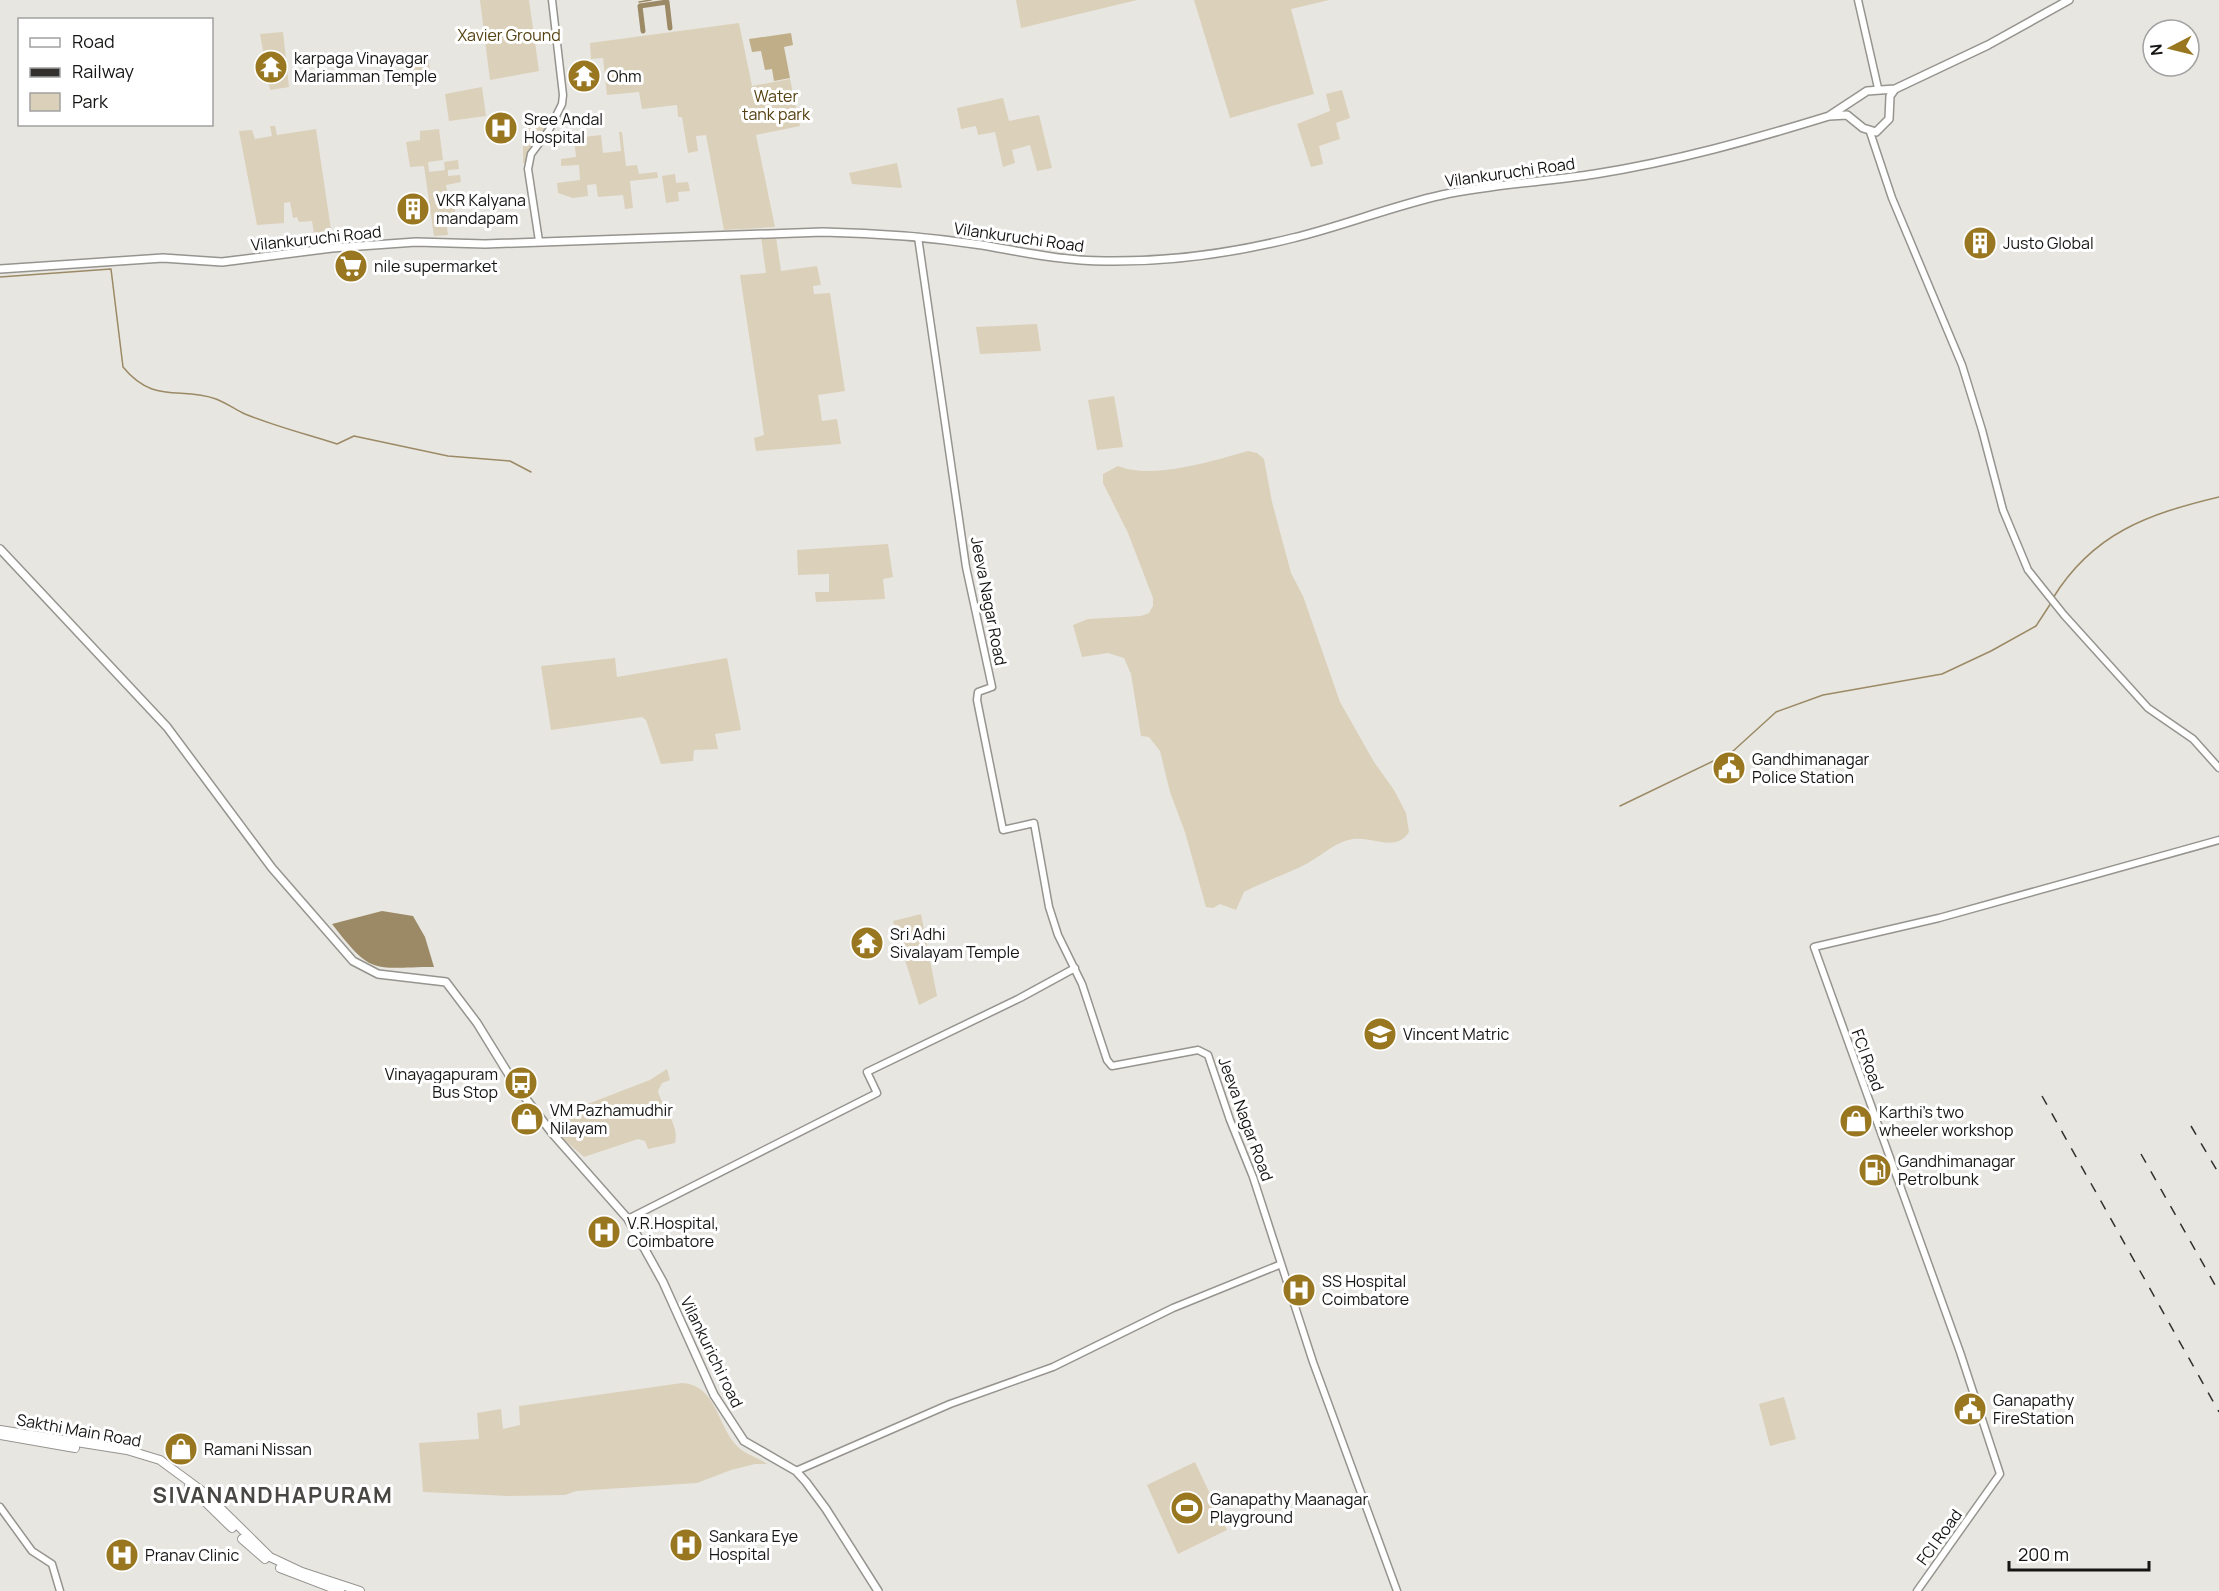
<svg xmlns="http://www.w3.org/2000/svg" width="2219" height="1591" viewBox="0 0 2219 1591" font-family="Manrope,sans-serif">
<rect width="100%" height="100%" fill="#e8e6e1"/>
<path fill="#dbd0b9" d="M480 0H529L539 71 490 80Z
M1016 0H1137L1021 28Z
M1194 0H1329L1291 9 1314 94 1230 118Z
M739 23 752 86 790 79 800 126 756 135 775 227 724 230 706 135 696 136 698 151 688 153 682 117H678L677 105 642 109 639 92 607 95 603 58 591 59 590 43Z
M283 32 289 87 270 90 260 34Z
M428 56 431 82 408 86 405 60Z
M482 87 486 116 449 121 445 94Z
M1342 90 1350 118 1336 123 1340 139 1319 146 1323 164 1311 167 1297 124 1330 111 1326 94Z
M1003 98 1009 121 1039 115 1052 168 1037 171 1030 145 1012 150 1015 163 1003 167 995 132 978 135 976 126 961 129 957 108Z
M549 125 527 163H523V129Z
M270 126H275L277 135 316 129 333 243 316 245 312 221 299 222 297 217 293 218 290 202 284 203V223L257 225 239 131 252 130 255 139 272 136Z
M439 129 443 160 428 162 429 172 445 170 444 162 458 160 459 169 448 170V176L460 175 461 182 446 185 447 191 434 193 435 204 454 203 456 219 446 221 448 235 434 236 424 166 410 167 406 142 420 140V131Z
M619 132H622L626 166 637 165 639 174 657 172 658 178 630 181 633 208 625 209 623 195 598 197 596 184 587 185 588 196 573 198 558 193 557 183 580 180 579 165 561 166V159L576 157 574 138 601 135 603 153 621 151Z
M897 163 902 188 852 184 849 173Z
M675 174 676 183 688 182 690 191 678 192 679 201 666 203 662 176Z
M761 237H776L781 271 817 266 821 285 813 286 814 294 830 293 845 391 818 395 822 421 837 419 841 444 756 451 754 438 764 435 740 275 766 273Z
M1037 324 1041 351 980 354 976 327Z
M1114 396 1123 447 1097 450 1088 400Z
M1248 451 1257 453 1264 459 1272 502 1291 573 1303 596 1340 702 1374 762 1394 790 1406 813 1409 832C1395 853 1374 836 1353 839 1337 841 1322 855 1308 863 1287 874 1265 881 1244 892L1236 910 1220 904 1213 908 1206 907 1185 832 1170 792 1160 751 1149 737 1141 736 1131 674 1124 658 1108 653 1082 657 1073 625 1088 619 1141 616 1149 613 1153 606V598L1128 533 1103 483V474L1118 466C1152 480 1213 461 1248 451Z
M888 544 893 577 883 579 885 599 816 602 815 592H829V574L798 575 797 550Z
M615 658 617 677 727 658 741 730 715 734 718 749 694 750 693 761 661 764 646 720 642 717 551 730 541 666Z
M921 914 937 996 919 1005 893 921Z
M667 1069 670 1080 662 1083 658 1091C662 1108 680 1124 675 1143L648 1149 645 1141 638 1139 584 1157 560 1136 559 1132 577 1108 650 1080Z
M682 1383C717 1385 717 1427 738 1447 746 1455 758 1457 767 1464H755L731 1470 697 1483 576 1491 565 1495 509 1496 423 1492 419 1443 479 1439 477 1413 501 1409 503 1429 520 1425 519 1406Z
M1784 1397 1796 1439 1770 1446 1759 1404Z
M1195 1462 1227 1530 1178 1554 1147 1485Z"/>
<path fill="#bfae87" d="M791 33 793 45 784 47 790 78 774 81 772 69 765 70 761 51 752 52 749 39Z"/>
<path fill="#9b8a65" d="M382 911 413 916 425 937 434 967C372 967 373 977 332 924Z"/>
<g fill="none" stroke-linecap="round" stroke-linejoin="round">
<path stroke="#9b8a65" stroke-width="1.5" d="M639 2 651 0
M0 277 111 269 123 367C154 405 181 386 216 399 226 403 235 409 245 414 274 426 306 434 337 444L354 436 448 456 510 461 531 472
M2053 598C2093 533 2148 514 2219 497
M1620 806 1732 752 1776 712 1823 695 1942 674 1991 651 2036 626 2051 603"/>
<path stroke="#9b8a65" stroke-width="5" d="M643 31 640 6 667 2 670 28"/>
<g stroke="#96948f" stroke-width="9">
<path id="tertiary" d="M1858 0 1878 88
M1870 132 1892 198 1962 365 1982 430 2003 510 2028 570 2064 615 2148 708 2193 739 2219 768
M918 237 966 567 992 687 978 692 977 700 1003 830 1034 823 1049 907 1058 935 1082 984 1107 1060 1112 1066 1198 1050 1208 1055 1230 1120 1253 1177 1313 1362 1397 1591
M539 241 528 169 531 154 549 130 562 104 563 95 552 0
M628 1219 877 1093 867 1072 1020 998 1075 968
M796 1471 950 1404 1053 1367 1173 1308 1279 1265
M0 1507 32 1551 52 1564 60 1591
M1917 1591 2000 1474 1960 1352 1814 947 1939 918 2219 840"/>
</g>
<g stroke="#96948f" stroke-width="10">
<path id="secondary" d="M1829 116 1867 91 1895 89
M0 269 163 258 222 262 332 248 416 242 485 244 823 232C877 233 929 237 982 245 1023 252 1062 261 1105 261 1167 262 1233 253 1293 238 1343 226 1392 206 1442 195 1492 184 1544 182 1595 174 1677 161 1751 140 1829 116L1847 115 1863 128 1876 132 1889 119 1890 96 1895 89 1988 45 2069 0
M0 549 167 727 272 868 353 961 378 974 446 982 477 1023 514 1083 552 1133 628 1219 663 1282 714 1395 744 1441 796 1471 806 1482 826 1509 878 1591"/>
</g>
<g stroke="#96948f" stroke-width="10">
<path id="trunk" d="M0 1430 127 1450 160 1460 206 1494 270 1557 302 1572 360 1591
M0 1435 75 1448
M189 1486 232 1528
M242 1539 265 1559
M280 1568 340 1591"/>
</g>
<use href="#tertiary" stroke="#fff" stroke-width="6"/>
<use href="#secondary" stroke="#fff" stroke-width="7"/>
<use href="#trunk" stroke="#fff" stroke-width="8"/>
<path stroke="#32302f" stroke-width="1.5" stroke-dasharray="10 10" stroke-linecap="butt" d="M2042 1096 2219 1412
M2191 1126 2219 1174
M2141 1154 2219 1292"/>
</g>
<defs>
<g id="temple-disc" transform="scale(1.725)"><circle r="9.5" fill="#987720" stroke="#fff"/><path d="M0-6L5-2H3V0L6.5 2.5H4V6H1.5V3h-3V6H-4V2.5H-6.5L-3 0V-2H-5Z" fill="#fff"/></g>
<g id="hospital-disc" transform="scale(1.725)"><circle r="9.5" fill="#987720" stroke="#fff"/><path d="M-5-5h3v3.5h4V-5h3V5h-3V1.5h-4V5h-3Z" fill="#fff"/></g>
<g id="building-disc" transform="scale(1.725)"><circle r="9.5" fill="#987720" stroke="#fff"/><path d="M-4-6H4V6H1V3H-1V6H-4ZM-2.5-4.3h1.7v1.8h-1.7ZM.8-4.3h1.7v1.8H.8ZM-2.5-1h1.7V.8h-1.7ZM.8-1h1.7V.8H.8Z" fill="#fff"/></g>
<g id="supermarket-disc" transform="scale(1.725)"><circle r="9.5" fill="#987720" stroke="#fff"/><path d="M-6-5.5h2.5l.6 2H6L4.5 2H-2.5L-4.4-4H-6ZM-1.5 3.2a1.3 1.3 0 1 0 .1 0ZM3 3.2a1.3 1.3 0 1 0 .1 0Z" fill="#fff"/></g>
<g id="civic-disc" transform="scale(1.725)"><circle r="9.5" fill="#987720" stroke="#fff"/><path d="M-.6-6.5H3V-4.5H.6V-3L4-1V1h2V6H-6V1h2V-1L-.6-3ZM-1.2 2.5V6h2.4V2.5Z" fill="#fff"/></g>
<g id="school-disc" transform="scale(1.725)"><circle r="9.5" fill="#987720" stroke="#fff"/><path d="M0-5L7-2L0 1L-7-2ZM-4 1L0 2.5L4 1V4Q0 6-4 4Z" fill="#fff"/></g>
<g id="bus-disc" transform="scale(1.725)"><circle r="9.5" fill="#987720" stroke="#fff"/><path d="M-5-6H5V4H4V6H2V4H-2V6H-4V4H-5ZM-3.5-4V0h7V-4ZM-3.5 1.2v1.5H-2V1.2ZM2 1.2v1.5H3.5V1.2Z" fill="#fff"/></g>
<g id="shop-disc" transform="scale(1.725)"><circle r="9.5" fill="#987720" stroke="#fff"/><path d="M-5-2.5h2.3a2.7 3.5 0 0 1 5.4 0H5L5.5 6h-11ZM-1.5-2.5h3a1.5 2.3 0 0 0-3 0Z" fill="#fff"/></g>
<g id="fuel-disc" transform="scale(1.725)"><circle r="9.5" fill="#987720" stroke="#fff"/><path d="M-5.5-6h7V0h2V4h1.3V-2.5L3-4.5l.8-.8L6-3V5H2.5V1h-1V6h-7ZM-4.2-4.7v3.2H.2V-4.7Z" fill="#fff"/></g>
<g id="stadium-disc" transform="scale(1.725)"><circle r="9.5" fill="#987720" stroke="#fff"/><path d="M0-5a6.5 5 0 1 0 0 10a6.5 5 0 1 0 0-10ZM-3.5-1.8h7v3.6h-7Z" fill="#fff"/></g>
</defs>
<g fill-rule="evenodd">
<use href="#temple-disc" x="271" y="67"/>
<use href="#temple-disc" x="584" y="76"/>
<use href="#hospital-disc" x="501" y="128"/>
<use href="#building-disc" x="413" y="209"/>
<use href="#building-disc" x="1980" y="243"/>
<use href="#supermarket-disc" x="351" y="266"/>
<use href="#civic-disc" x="1729" y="768"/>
<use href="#temple-disc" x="867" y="943"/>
<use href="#school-disc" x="1380" y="1034"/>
<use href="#bus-disc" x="521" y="1083"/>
<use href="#shop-disc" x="527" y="1119"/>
<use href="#shop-disc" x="1856" y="1121"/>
<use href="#fuel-disc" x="1875" y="1170"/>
<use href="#hospital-disc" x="604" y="1232"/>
<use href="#hospital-disc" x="1299" y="1290"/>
<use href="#civic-disc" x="1970" y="1409"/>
<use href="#shop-disc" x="181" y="1449"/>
<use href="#stadium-disc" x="1187" y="1508"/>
<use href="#hospital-disc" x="686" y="1545"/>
<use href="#hospital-disc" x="122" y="1555"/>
</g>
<g text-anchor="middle" stroke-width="6" stroke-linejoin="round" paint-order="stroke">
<g font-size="16" fill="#554212" stroke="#fff">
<text x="509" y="41">Xavier Ground</text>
<text x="776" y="102">Water<tspan x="776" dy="18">tank park</tspan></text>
</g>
<g font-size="16" fill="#161514" stroke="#fff" text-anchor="start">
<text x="294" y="64">karpaga Vinayagar<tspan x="294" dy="18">Mariamman Temple</tspan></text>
<text x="607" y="82">Ohm</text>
<text x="524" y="125">Sree Andal<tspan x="524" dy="18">Hospital</tspan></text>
<text x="436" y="206">VKR Kalyana<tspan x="436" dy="18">mandapam</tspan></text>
<text x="2003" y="249">Justo Global</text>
<text x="374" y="272">nile supermarket</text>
<text x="1752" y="765">Gandhimanagar<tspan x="1752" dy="18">Police Station</tspan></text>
<text x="890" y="940">Sri Adhi<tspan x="890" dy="18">Sivalayam Temple</tspan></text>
<text x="1403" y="1040">Vincent Matric</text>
<text x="498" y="1080" text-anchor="end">Vinayagapuram<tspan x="498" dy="18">Bus Stop</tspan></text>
<text x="550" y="1116">VM Pazhamudhir<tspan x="550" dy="18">Nilayam</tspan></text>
<text x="1879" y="1118">Karthi's two<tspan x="1879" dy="18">wheeler workshop</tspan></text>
<text x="1898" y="1167">Gandhimanagar<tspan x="1898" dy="18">Petrolbunk</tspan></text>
<text x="627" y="1229">V.R.Hospital,<tspan x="627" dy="18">Coimbatore</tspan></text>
<text x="1322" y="1287">SS Hospital<tspan x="1322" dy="18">Coimbatore</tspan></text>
<text x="1993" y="1406">Ganapathy<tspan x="1993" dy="18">FireStation</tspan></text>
<text x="204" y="1455">Ramani Nissan</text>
<text x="1210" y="1505">Ganapathy Maanagar<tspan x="1210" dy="18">Playground</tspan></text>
<text x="709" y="1542">Sankara Eye<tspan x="709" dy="18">Hospital</tspan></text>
<text x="145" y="1561">Pranav Clinic</text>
</g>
<g font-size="16" fill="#161514" stroke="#fff">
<text transform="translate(1510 172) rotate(-8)" y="6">Vilankuruchi Road</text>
<text transform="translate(1019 237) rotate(8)" y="6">Vilankuruchi Road</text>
<text transform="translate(316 238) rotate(-6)" y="6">Vilankuruchi Road</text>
<text transform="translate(989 601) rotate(79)" y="6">Jeeva Nagar Road</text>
<text transform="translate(1868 1060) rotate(70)" y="6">FCI Road</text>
<text transform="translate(1246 1119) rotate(70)" y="6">Jeeva Nagar Road</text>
<text transform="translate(712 1352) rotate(64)" y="6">Vilankurichi road</text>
<text transform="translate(79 1430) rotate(10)" y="6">Sakthi Main Road</text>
<text transform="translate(1939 1537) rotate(-54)" y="6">FCI Road</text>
</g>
<g font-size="22" font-weight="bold" letter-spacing="1.5" fill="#494743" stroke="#fff">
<text x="273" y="1503">SIVANANDHAPURAM</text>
</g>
</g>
<rect x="18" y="18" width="195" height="108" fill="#ffffff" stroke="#a2a1a1" stroke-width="1.5"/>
<rect x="30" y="38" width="30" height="9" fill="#ffffff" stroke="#a2a1a1" stroke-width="1.5"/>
<text x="72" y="48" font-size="18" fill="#161514">Road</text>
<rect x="30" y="68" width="30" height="9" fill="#32302f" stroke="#a2a1a1" stroke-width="1.5"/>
<text x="72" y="78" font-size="18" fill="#161514">Railway</text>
<rect x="30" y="93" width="30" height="18" fill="#dbd0b9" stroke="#a2a1a1" stroke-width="1.5"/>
<text x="72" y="108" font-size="18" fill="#161514">Park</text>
<g transform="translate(2171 48) rotate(263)"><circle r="28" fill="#ffffff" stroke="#a2a1a1" stroke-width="1.5"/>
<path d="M0-4.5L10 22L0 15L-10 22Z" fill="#987720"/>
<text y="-9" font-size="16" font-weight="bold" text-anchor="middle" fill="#161514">N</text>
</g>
<path d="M2009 1561v9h140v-9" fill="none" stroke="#161514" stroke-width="3"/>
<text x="2018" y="1561" font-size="18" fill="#161514" stroke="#ffffff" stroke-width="4.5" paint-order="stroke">200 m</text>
</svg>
